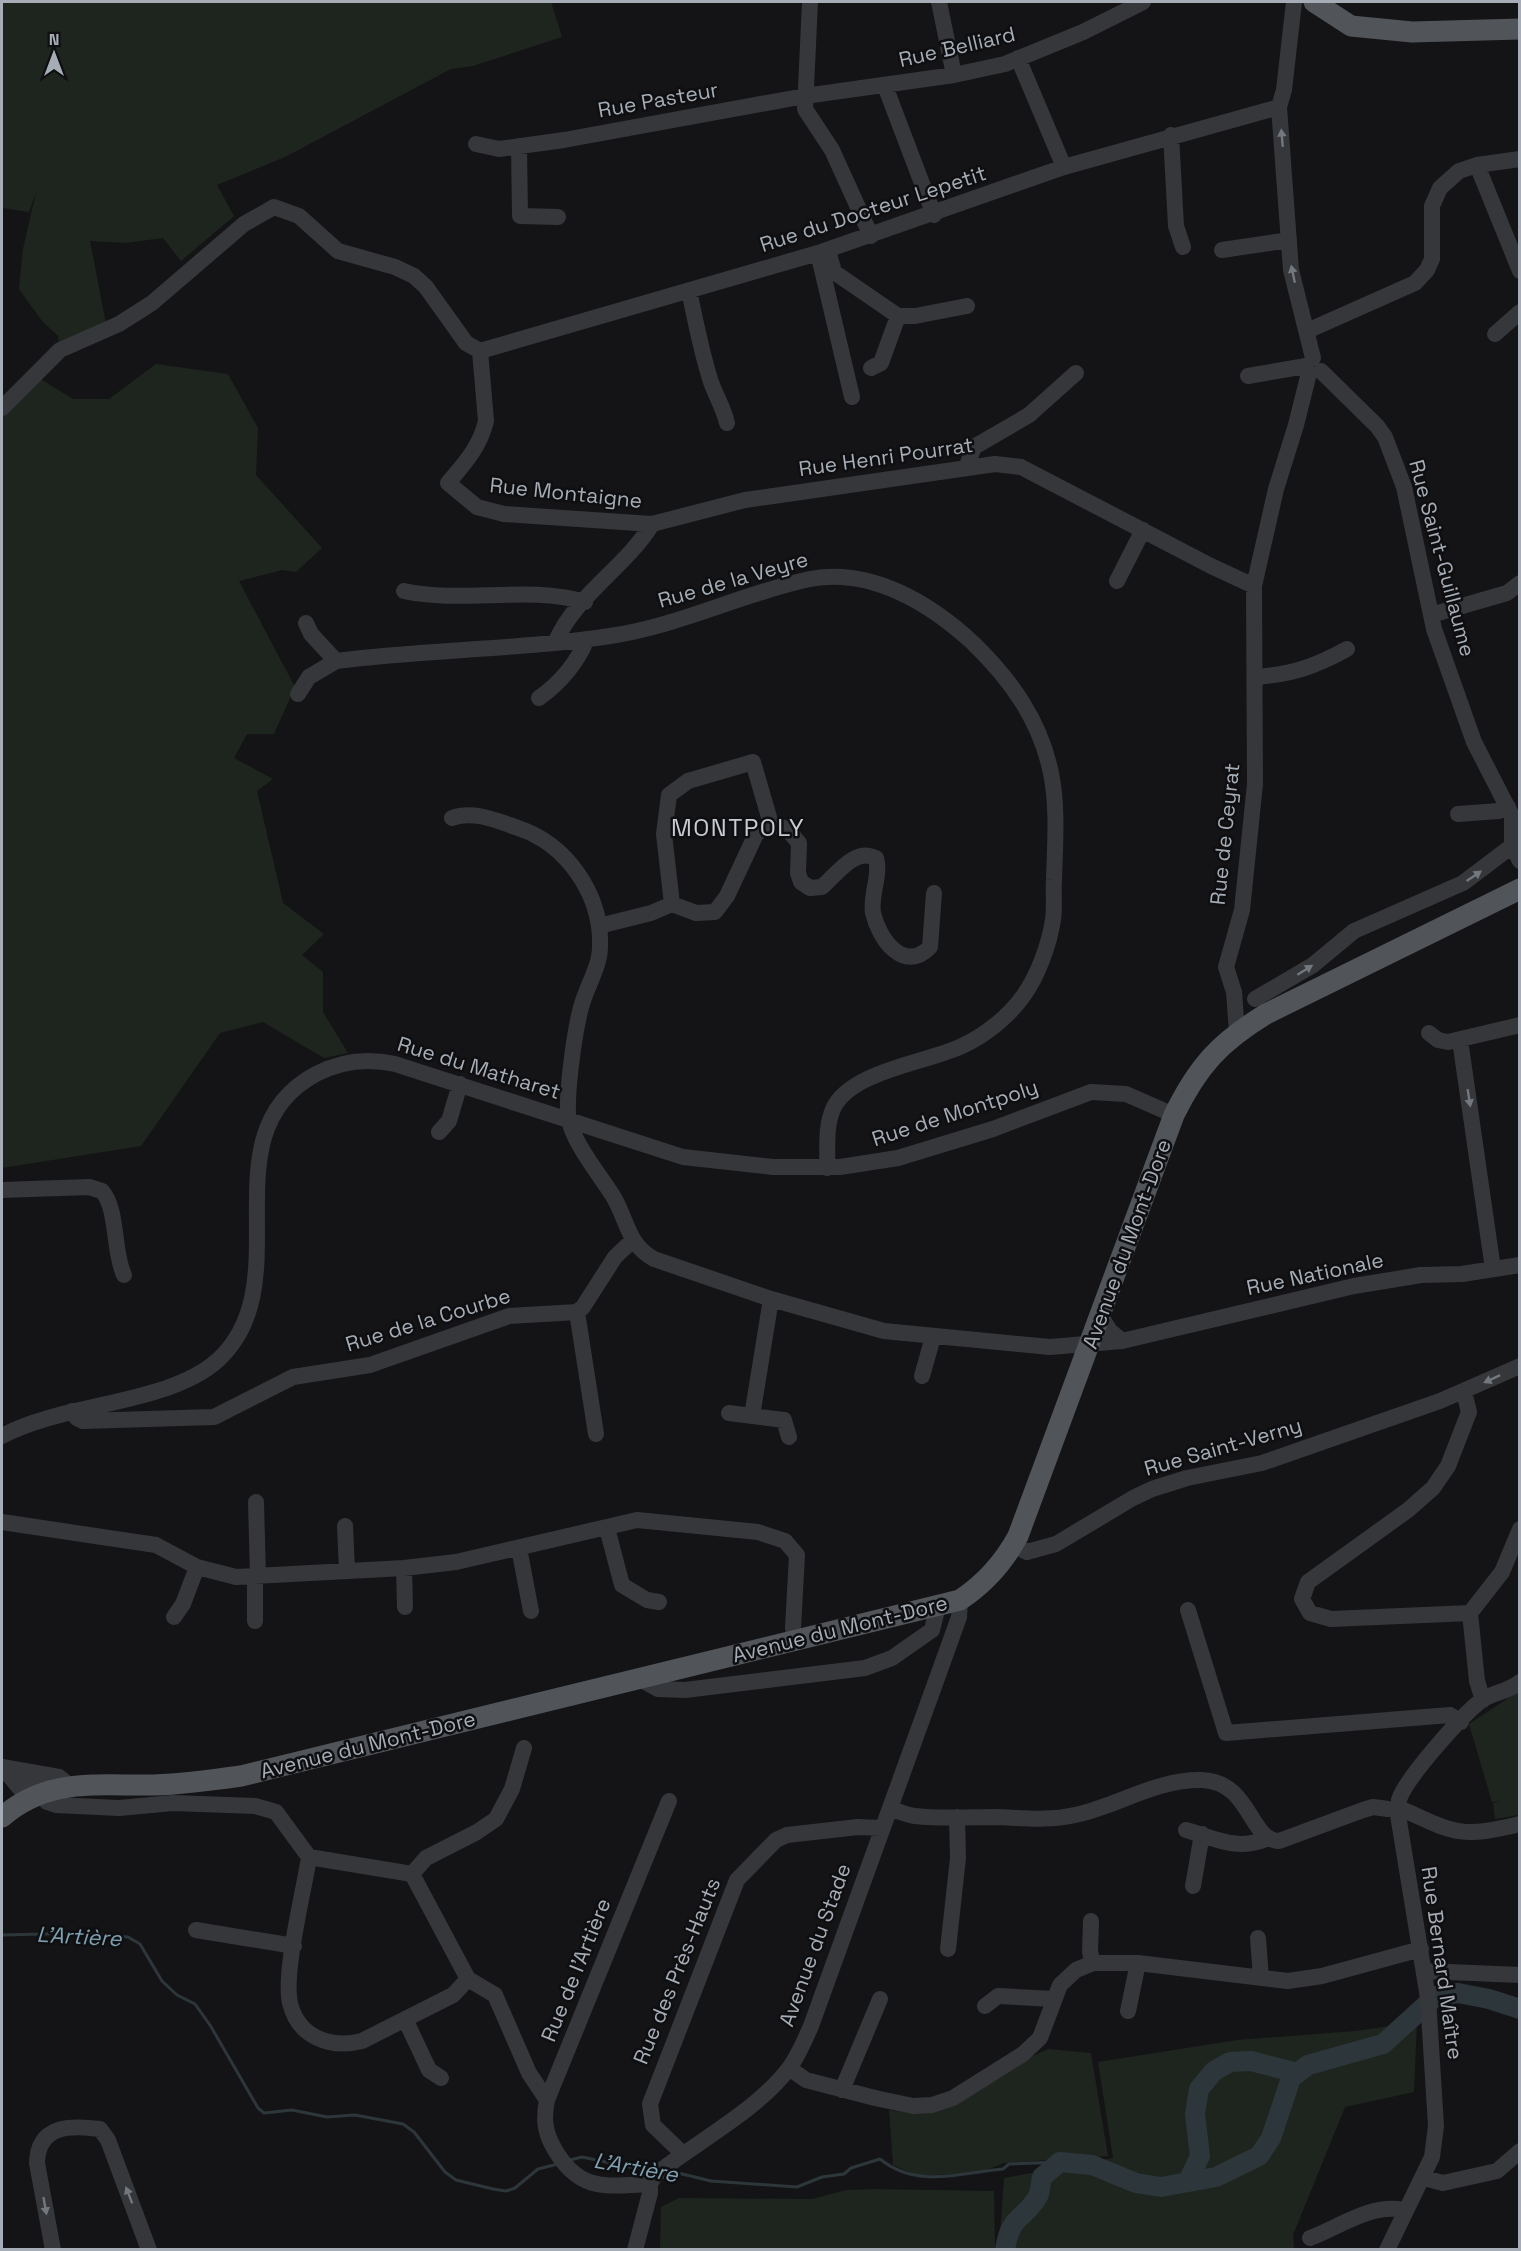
<svg xmlns="http://www.w3.org/2000/svg" width="1521" height="2251" viewBox="0 0 1521 2251" font-family="'Space Grotesk',sans-serif">
<rect width="100%" height="100%" fill="#141416"/>
<path fill="#1e251e" d="M2 2H551L562 37 473 66 451 69 285 157 217 185 234 216 181 261 163 238 126 243 90 241 107 329 60 350 58 336 42 321 19 289 23 249 36 192 29 212 2 208Z
M156 364 228 374 258 428 256 475 322 548 296 572 282 570 239 581 295 687 274 734H247L234 758 273 779 257 791 283 903 324 934 302 955 323 972V1012L348 1053 324 1058 263 1022 220 1033 141 1146 2 1168V408L34 375 73 399H109Z
M1519 1691V1815L1495 1819 1493 1803 1500 1801 1492 1802 1469 1724Z
M1417 2022 1414 2092 1345 2107 1293 2235 1294 2249H999L1004 2178 1113 2158 1098 2062 1237 2040 1356 2031Z
M1048 2049 1091 2053 1108 2156 1004 2163 981 2172 936 2175H916L893 2165 889 2110 909 2113Z
M873 2189 994 2191 995 2249H660L661 2207 679 2198 812 2199 846 2190Z"/>
<g fill="none" stroke-linecap="round" stroke-linejoin="round">
<path stroke="#2d373b" stroke-width="3" d="M2 1935 83 1933 128 1937 140 1944 162 1981 177 1995 195 2004 210 2025 258 2108 264 2113 292 2110 327 2117 355 2115 403 2124 414 2132 445 2172 456 2180 493 2189 506 2191 515 2188 538 2169 558 2164
M570 2160 582 2157 635 2168H655
M670 2171 711 2181 797 2187 822 2177 844 2174 851 2168 880 2159C917 2189 960 2173 1003 2169L1009 2164 1060 2162"/>
<path stroke="#2d373b" stroke-width="20" d="M1188 2181 1200 2156 1195 2114 1199 2089 1214 2071 1230 2062 1251 2061 1297 2073
M1005 2250C1010 2214 1025 2220 1038 2196 1041 2191 1040 2184 1042 2177L1060 2162 1092 2165 1136 2183 1161 2187 1216 2177 1259 2156 1271 2138 1291 2078 1308 2065 1383 2044 1436 1996 1458 1993 1489 1999 1520 2009"/>
<path stroke="#35373b" stroke-width="16" d="M810 2 805 109 832 150 871 236
M939 2 954 75
M1294 2 1284 90 1279 107 1291 270 1313 358
M1018 58 1064 167
M885 86 934 215
M1171 135 1176 226 1183 247
M476 144 499 149 564 140 805 96 954 75 1005 64 1083 32 1143 2
M519 146 520 216 558 217
M1477 165 1520 271
M828 250 834 272 898 316H915L967 306
M1222 250 1289 240
M819 257 852 397
M689 290C695 320 701 350 710 379 715 395 723 406 727 423
M1307 331 1415 283 1427 270 1432 259V206L1440 188 1459 171 1477 165 1520 159
M1495 334 1520 312
M480 351 818 253 1064 167 1279 107
M480 351 486 421C480 447 464 464 448 483L477 507 504 514 652 524
M871 368 881 363 898 316
M1321 371 1377 426 1385 437 1404 487 1434 629 1474 742 1512 816V846L1520 861
M1248 376 1306 366
M2 408 60 350 119 324 152 303 244 224 274 207 299 216 338 251 395 267 414 276 426 287 466 343 480 351
M966 468 974 447 1029 415 1076 373
M1117 581 1143 530
M404 591C463 604 526 585 585 602
M1431 615 1507 593 1520 583
M306 623 311 634 336 661
M556 641C576 595 626 567 652 524L745 500 995 464 1021 467 1211 566 1254 586
M1256 677C1293 674 1314 667 1347 649
M298 694 309 677 336 661C427 649 520 650 610 636 679 626 743 593 810 579 871 567 931 604 973 643 1011 680 1040 720 1051 773 1058 808 1055 845 1054 880 1053 893 1055 907 1053 920 1049 945 1038 975 1024 995 1009 1016 986 1035 962 1046 926 1063 850 1071 833 1109 825 1128 828 1148 827 1168
M539 698C560 683 577 663 587 639
M1458 814 1499 811 1508 807
M452 818C474 810 498 821 518 828 567 844 602 895 600 947 600 966 587 986 582 1004 575 1027 567 1087 568 1112 568 1137 600 1175 613 1196 628 1221 627 1244 654 1259L771 1299 884 1331 1050 1347 1122 1341 1354 1286 1421 1275 1462 1274 1520 1265
M672 904 664 834 669 795 688 781 753 762 771 824
M599 926 651 913 672 904 696 913 715 912 727 896 756 834 771 824 787 829 799 843 798 873 801 882 810 888 822 887C837 874 855 847 876 858 881 876 870 895 873 913 879 939 904 974 930 947L934 893
M1255 999 1313 965 1354 931 1463 883 1512 846
M1237 1032 1234 992 1226 967 1242 910 1255 784 1254 586 1276 489 1296 425 1309 373
M1429 1033 1438 1040 1448 1042 1520 1025
M1460 1040 1493 1269
M439 1132 449 1121 460 1084
M2 1190 89 1187 102 1191C118 1209 113 1252 124 1275
M577 1312 596 1434
M1100 1315 1110 1331 1122 1341
M922 1376 933 1337
M1464 1392 1469 1412 1448 1466 1433 1488 1408 1510 1308 1582 1302 1599 1310 1613 1331 1619 1470 1613
M72 1411 77 1418 83 1421 214 1417 293 1377 370 1365 509 1316 577 1312 583 1307 615 1257 633 1240
M729 1413 784 1420 789 1437
M752 1416 771 1299
M2 1436C65 1402 168 1405 218 1360 303 1282 204 1134 316 1074 341 1061 368 1058 395 1064L683 1157 773 1167H840L898 1158 993 1129 1091 1092 1126 1094 1174 1115
M256 1502 258 1577
M2 1522 156 1545 197 1567 183 1604 174 1617
M345 1526 347 1571
M607 1528 622 1585 647 1600 659 1602
M1013 1545 1027 1552 1056 1544 1133 1498 1152 1489 1187 1478 1262 1463 1440 1401 1520 1366
M519 1548 531 1611
M197 1567 236 1577 404 1568 456 1562 637 1520 758 1532 785 1541 797 1555 793 1628 795 1641
M404 1568 405 1607
M255 1577V1621
M1188 1610 1226 1733 1450 1715 1461 1722
M640 1679 658 1689 685 1690 865 1668 892 1658 932 1630 938 1606
M1483 1700 1477 1681 1470 1613 1502 1572 1520 1529
M2 1767 59 1777 70 1786
M2 1767 28 1798
M28 1773 47 1802 56 1805 119 1808 173 1803 255 1806 276 1812 309 1857 412 1874 468 1979 495 1995 529 2073 547 2100
M1399 1800C1405 1779 1463 1714 1482 1700 1494 1692 1508 1692 1520 1682
M890 1808C898 1811 906 1815 915 1816 942 1819 971 1817 998 1817 1023 1818 1050 1821 1075 1815 1118 1806 1156 1779 1202 1780 1251 1782 1249 1840 1279 1841L1363 1810 1373 1807 1388 1809
M1404 1810C1456 1834 1462 1838 1520 1824
M1186 1830C1214 1838 1239 1852 1268 1838
M309 1857C304 1891 283 1973 290 2003 298 2037 330 2049 362 2041L453 1995 468 1979
M412 1874 426 1858 477 1832 496 1819 512 1789 524 1748
M1193 1886 1202 1834
M1091 1921 1090 1952 1093 1963
M196 1930 294 1946
M1258 1938 1261 1978
M948 1949 958 1858 957 1817
M1424 1971 1520 1975
M985 2006 998 1996 1053 1999
M1128 2011 1138 1963
M405 2019 429 2070 441 2078
M789 2068 806 2080 875 2098 913 2106 932 2105 953 2098 1023 2054 1040 2038 1060 1985 1076 1970 1093 1963H1138L1288 1981 1322 1976 1421 1949
M842 2090 880 1999
M683 2154 653 2125 650 2104 737 1880 776 1840 787 1835 858 1827 881 1828
M1424 2178 1443 2183 1497 2171 1520 2151
M650 2184C605 2186 580 2192 555 2150 545 2133 543 2120 547 2100L669 1801
M1310 2238C1340 2227 1371 2203 1404 2210
M53 2250 37 2163C38 2125 70 2125 100 2129L108 2140 149 2250
M635 2250 650 2193V2184L656 2174C698 2141 758 2110 790 2067 799 2054 805 2040 811 2026L940 1670 959 1617 960 1600
M1387 2250 1432 2157 1436 2126 1428 1998 1398 1815"/>
<path stroke="#515459" stroke-width="21" d="M1314 2 1351 26 1412 32 1520 29
M2 1817C48 1777 97 1786 154 1785 184 1784 213 1780 241 1776L960 1600C984 1584 1004 1562 1018 1536L1174 1115C1198 1066 1220 1042 1266 1014L1520 889"/>
</g>
<defs><path id="oneway-solid" d="M-6-.8H1V-3.2L6.5 0L1 3.2V.8H-6Z" transform="scale(1.5)"/></defs>
<g fill="#73787f">
<use href="#oneway-solid" transform="translate(1282 138) rotate(-95)"/>
<use href="#oneway-solid" transform="translate(1293 274) rotate(-102)"/>
<use href="#oneway-solid" transform="translate(1474 876) rotate(-34)"/>
<use href="#oneway-solid" transform="translate(1305 970) rotate(-32)"/>
<use href="#oneway-solid" transform="translate(1469 1098) rotate(81)"/>
<use href="#oneway-solid" transform="translate(1492 1379) rotate(155)"/>
<use href="#oneway-solid" transform="translate(129 2195) rotate(-111)"/>
<use href="#oneway-solid" transform="translate(45 2206) rotate(80)"/>
</g>
<g text-anchor="middle" stroke-width="5" stroke-linejoin="round" paint-order="stroke">
<g font-size="21" fill="#a6adb6" stroke="#0f0f11">
<text transform="translate(957 47) rotate(-13)" y="7">Rue Belliard</text>
<text transform="translate(658 100) rotate(-10)" y="7">Rue Pasteur</text>
<text transform="translate(873 209) rotate(-18)" y="7">Rue du Docteur Lepetit</text>
<text transform="translate(886 457) rotate(-8)" y="7">Rue Henri Pourrat</text>
<text transform="translate(566 493) rotate(6)" y="7">Rue Montaigne</text>
<text transform="translate(1442 558) rotate(75)" y="7">Rue Saint-Guillaume</text>
<text transform="translate(733 580) rotate(-16)" y="7">Rue de la Veyre</text>
<text transform="translate(1225 834) rotate(-84)" y="7">Rue de Ceyrat</text>
<text transform="translate(479 1068) rotate(17)" y="7">Rue du Matharet</text>
<text transform="translate(955 1113) rotate(-18)" y="7">Rue de Montpoly</text>
<text transform="translate(1127 1244) rotate(-70)" y="7">Avenue du Mont-Dore</text>
<text transform="translate(1315 1274) rotate(-12)" y="7">Rue Nationale</text>
<text transform="translate(428 1320) rotate(-17)" y="7">Rue de la Courbe</text>
<text transform="translate(1223 1447) rotate(-16)" y="7">Rue Saint-Verny</text>
<text transform="translate(840 1629) rotate(-14)" y="7">Avenue du Mont-Dore</text>
<text transform="translate(368 1745) rotate(-14)" y="7">Avenue du Mont-Dore</text>
<text transform="translate(815 1945) rotate(-70)" y="7">Avenue du Stade</text>
<text transform="translate(1442 1963) rotate(82)" y="7">Rue Bernard Maître</text>
<text transform="translate(576 1970) rotate(-68)" y="7">Rue de l'Artière</text>
<text transform="translate(677 1971) rotate(-68)" y="7">Rue des Près-Hauts</text>
</g>
<g font-size="22" font-style="italic" fill="#7ea0b0" stroke="#0f0f11">
<text transform="translate(79 1936) rotate(3)" y="8">L'Artière</text>
<text transform="translate(636 2167) rotate(10)" y="8">L'Artière</text>
</g>
<g font-size="24" letter-spacing="1.5" fill="#c7cbd2" stroke="#0f0f11">
<text x="738" y="836">MONTPOLY</text>
</g>
</g>
<rect width="1521" height="2251" fill="none" stroke="#a6adb6" stroke-width="6"/>
<g transform="translate(54 54)" stroke="#0f0f11" stroke-width="4.5" paint-order="stroke">
<path d="M0-4.5L10 22L0 15L-10 22Z" fill="#a6adb6"/>
<text y="-9" font-size="16" font-weight="bold" text-anchor="middle" fill="#a6adb6">N</text>
</g>
</svg>
